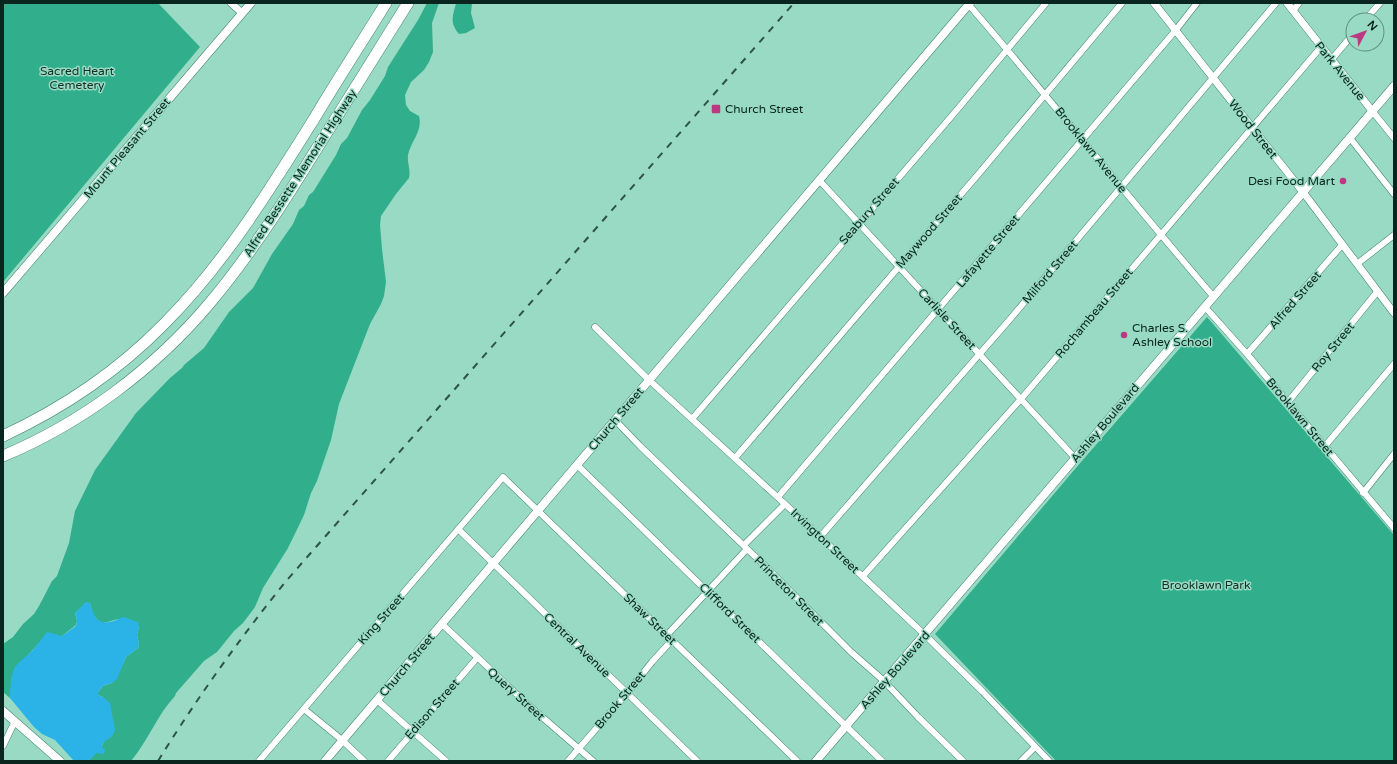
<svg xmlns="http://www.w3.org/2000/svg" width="1397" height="764" viewBox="0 0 1397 764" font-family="'Varela Round',sans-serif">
<rect width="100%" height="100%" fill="#98dac3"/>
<path fill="#31af8d" d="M3 3H158L200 47 3 282Z
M427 3H439L432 23 433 52 429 62 424 70 411 82 405 95 406 105 410 111 419 116C423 131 411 141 408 155 407 163 411 170 409 178L396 194 381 216 380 225 382 249 386 282 384 296 381 304 370 324 339 404 331 440 317 481 311 493 304 515 288 548 263 588 255 607 243 623 234 631 217 652 204 661 176 693 175 696C157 715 148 741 131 761H88L102 747C102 741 108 739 112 736L103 697 98 695V692L103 686 112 683 123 664 126 657 138 648 139 643 137 635 139 627 118 619 104 623 100 622 93 615 90 603H85L83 606 75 613 77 621 76 625 62 636 40 642 28 655 12 676 10 698 3 692V644L13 637 23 624 34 614 39 606 52 581 57 576 69 543 75 511 95 470 136 413 170 378 182 368 184 365 204 348 229 312 253 288 272 254 293 224 299 210 304 206 309 195 313 192 336 155 341 144 347 138 362 110 370 100 385 76 388 67 418 20Z
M456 3H472L471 13 475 28 466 33 459 34C449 22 453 16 456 3Z
M1207 317 1394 535V761H1056L935 634 1081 462Z"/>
<path fill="#2bb3e8" d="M86 602 90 603C94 617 97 626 114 621 117 620 119 618 123 617 126 617 133 621 138 622L139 627 137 635 139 643 138 648 126 657 117 679 112 683 103 686 98 692V695L103 697 110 703 115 730 112 736 102 744V747L105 750 104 754 97 753 88 761H74L55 740 42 734 34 727 10 698C10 690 11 673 15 667 19 662 24 658 29 654 35 648 41 640 47 632L62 636 76 626 77 621 75 613Z"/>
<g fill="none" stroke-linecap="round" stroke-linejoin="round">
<g stroke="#458671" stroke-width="7">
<path id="minor" d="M969 5C1052 101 1130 200 1213 296
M1293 11 1299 3
M1365 20 1380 3
M1332 59 1353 34
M1373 112 1394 138
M1350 138 1394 194
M819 180 1075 458
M1357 264 1394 235
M1205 307 1247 354 1394 528
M595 327 649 380 785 504 925 635 983 692 1049 761
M1247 354 1342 245
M1288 402 1377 292
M692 419 956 111 1046 3
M615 420 640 446 767 568 851 652 884 681 918 717 963 761
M1325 446 1394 364
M735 458 981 171 1122 3
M577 465 882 761
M1363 493 1394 454
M778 497 1175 31 1197 3
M458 529 697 761
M820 537 1011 318 1276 3
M744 545 785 504
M863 576 1021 399 1321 47
M442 624 526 703 593 761
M667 635 747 549
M377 700 446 761
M304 709 342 740 364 761
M3 746 15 721
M259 761 503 477 797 761
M388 761 477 658
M568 761 628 692 652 662 672 640
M1021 761 1035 747"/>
</g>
<g stroke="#458671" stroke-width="8">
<path id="tertiary" d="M231 3 242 13
M1154 3 1303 192 1394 313
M1287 3 1373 112"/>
</g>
<g stroke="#458671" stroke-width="9">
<path id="secondary" d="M3 293 251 3
M3 711 60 761
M325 761 970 3
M816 761 1394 86"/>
</g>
<g stroke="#458671" stroke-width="12">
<path id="motorway" d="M3 436C63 408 118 371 164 324 224 264 269 191 314 119 337 80 362 42 386 3
M3 456C82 423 154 369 209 304 252 253 287 197 322 140 351 95 379 49 408 3"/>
</g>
<use href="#minor" stroke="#fff" stroke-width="6"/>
<use href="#tertiary" stroke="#fff" stroke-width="7"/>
<use href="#secondary" stroke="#fff" stroke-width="8"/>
<use href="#motorway" stroke="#fff" stroke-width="11"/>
<path stroke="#2e5448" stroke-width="2" stroke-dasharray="7 7" stroke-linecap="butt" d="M158 761C197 698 240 638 287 580L794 3"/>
</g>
<g fill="#bc3982" stroke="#98dac3" stroke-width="1.5">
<rect x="711" y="104" width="10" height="10" rx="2"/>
<circle cx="1343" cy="181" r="4"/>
<circle cx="1124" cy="335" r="4"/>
</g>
<g text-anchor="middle" stroke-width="3" stroke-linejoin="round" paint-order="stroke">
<g font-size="12" fill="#122f26" stroke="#98dac3">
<text x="77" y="75">Sacred Heart<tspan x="77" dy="14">Cemetery</tspan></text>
<text x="1206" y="589">Brooklawn Park</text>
</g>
<g font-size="12" fill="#09251d" stroke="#98dac3">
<text transform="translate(1340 71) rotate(51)" y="4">Park Avenue</text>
<text transform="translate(1253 129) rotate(52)" y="4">Wood Street</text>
<text transform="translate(127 148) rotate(-50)" y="4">Mount Pleasant Street</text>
<text transform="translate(1091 150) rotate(51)" y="4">Brooklawn Avenue</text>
<text transform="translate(300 173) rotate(-57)" y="4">Alfred Bessette Memorial Highway</text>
<text transform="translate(869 211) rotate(-49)" y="4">Seabury Street</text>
<text transform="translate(929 231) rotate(-49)" y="4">Maywood Street</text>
<text transform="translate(988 251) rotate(-50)" y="4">Lafayette Street</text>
<text transform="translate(1050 272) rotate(-50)" y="4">Milford Street</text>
<text transform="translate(1295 300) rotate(-49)" y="4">Alfred Street</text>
<text transform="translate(1094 313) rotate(-50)" y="4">Rochambeau Street</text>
<text transform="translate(947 319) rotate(47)" y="4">Carlisle Street</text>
<text transform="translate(1333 347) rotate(-51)" y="4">Roy Street</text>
<text transform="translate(1300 417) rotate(50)" y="4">Brooklawn Street</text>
<text transform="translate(616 419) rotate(-50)" y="4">Church Street</text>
<text transform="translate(1105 423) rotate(-50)" y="4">Ashley Boulevard</text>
<text transform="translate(825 541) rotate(43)" y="4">Irvington Street</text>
<text transform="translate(789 591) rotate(45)" y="4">Princeton Street</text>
<text transform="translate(730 613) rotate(44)" y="4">Clifford Street</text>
<text transform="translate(381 619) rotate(-49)" y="4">King Street</text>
<text transform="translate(650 619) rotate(44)" y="4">Shaw Street</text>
<text transform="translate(577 645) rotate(44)" y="4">Central Avenue</text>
<text transform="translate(407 665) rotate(-50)" y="4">Church Street</text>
<text transform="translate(895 670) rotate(-49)" y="4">Ashley Boulevard</text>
<text transform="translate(516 694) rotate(42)" y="4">Query Street</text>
<text transform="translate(620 700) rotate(-50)" y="4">Brook Street</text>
<text transform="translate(432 709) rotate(-49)" y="4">Edison Street</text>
</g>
<g font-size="12" fill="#09251d" stroke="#98dac3" text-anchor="start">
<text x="725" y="113">Church Street</text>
<text x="1335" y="185" text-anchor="end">Desi Food Mart</text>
<text x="1132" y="332">Charles S.<tspan x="1132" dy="14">Ashley School</tspan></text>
</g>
</g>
<rect width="1397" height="764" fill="none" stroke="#09251d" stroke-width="8"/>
<g transform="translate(1365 32) rotate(49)"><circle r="19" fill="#98dac3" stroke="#5f9281"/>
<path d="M0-3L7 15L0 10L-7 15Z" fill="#bc3982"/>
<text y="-6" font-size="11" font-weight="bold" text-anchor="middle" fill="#09251d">N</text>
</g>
</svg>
